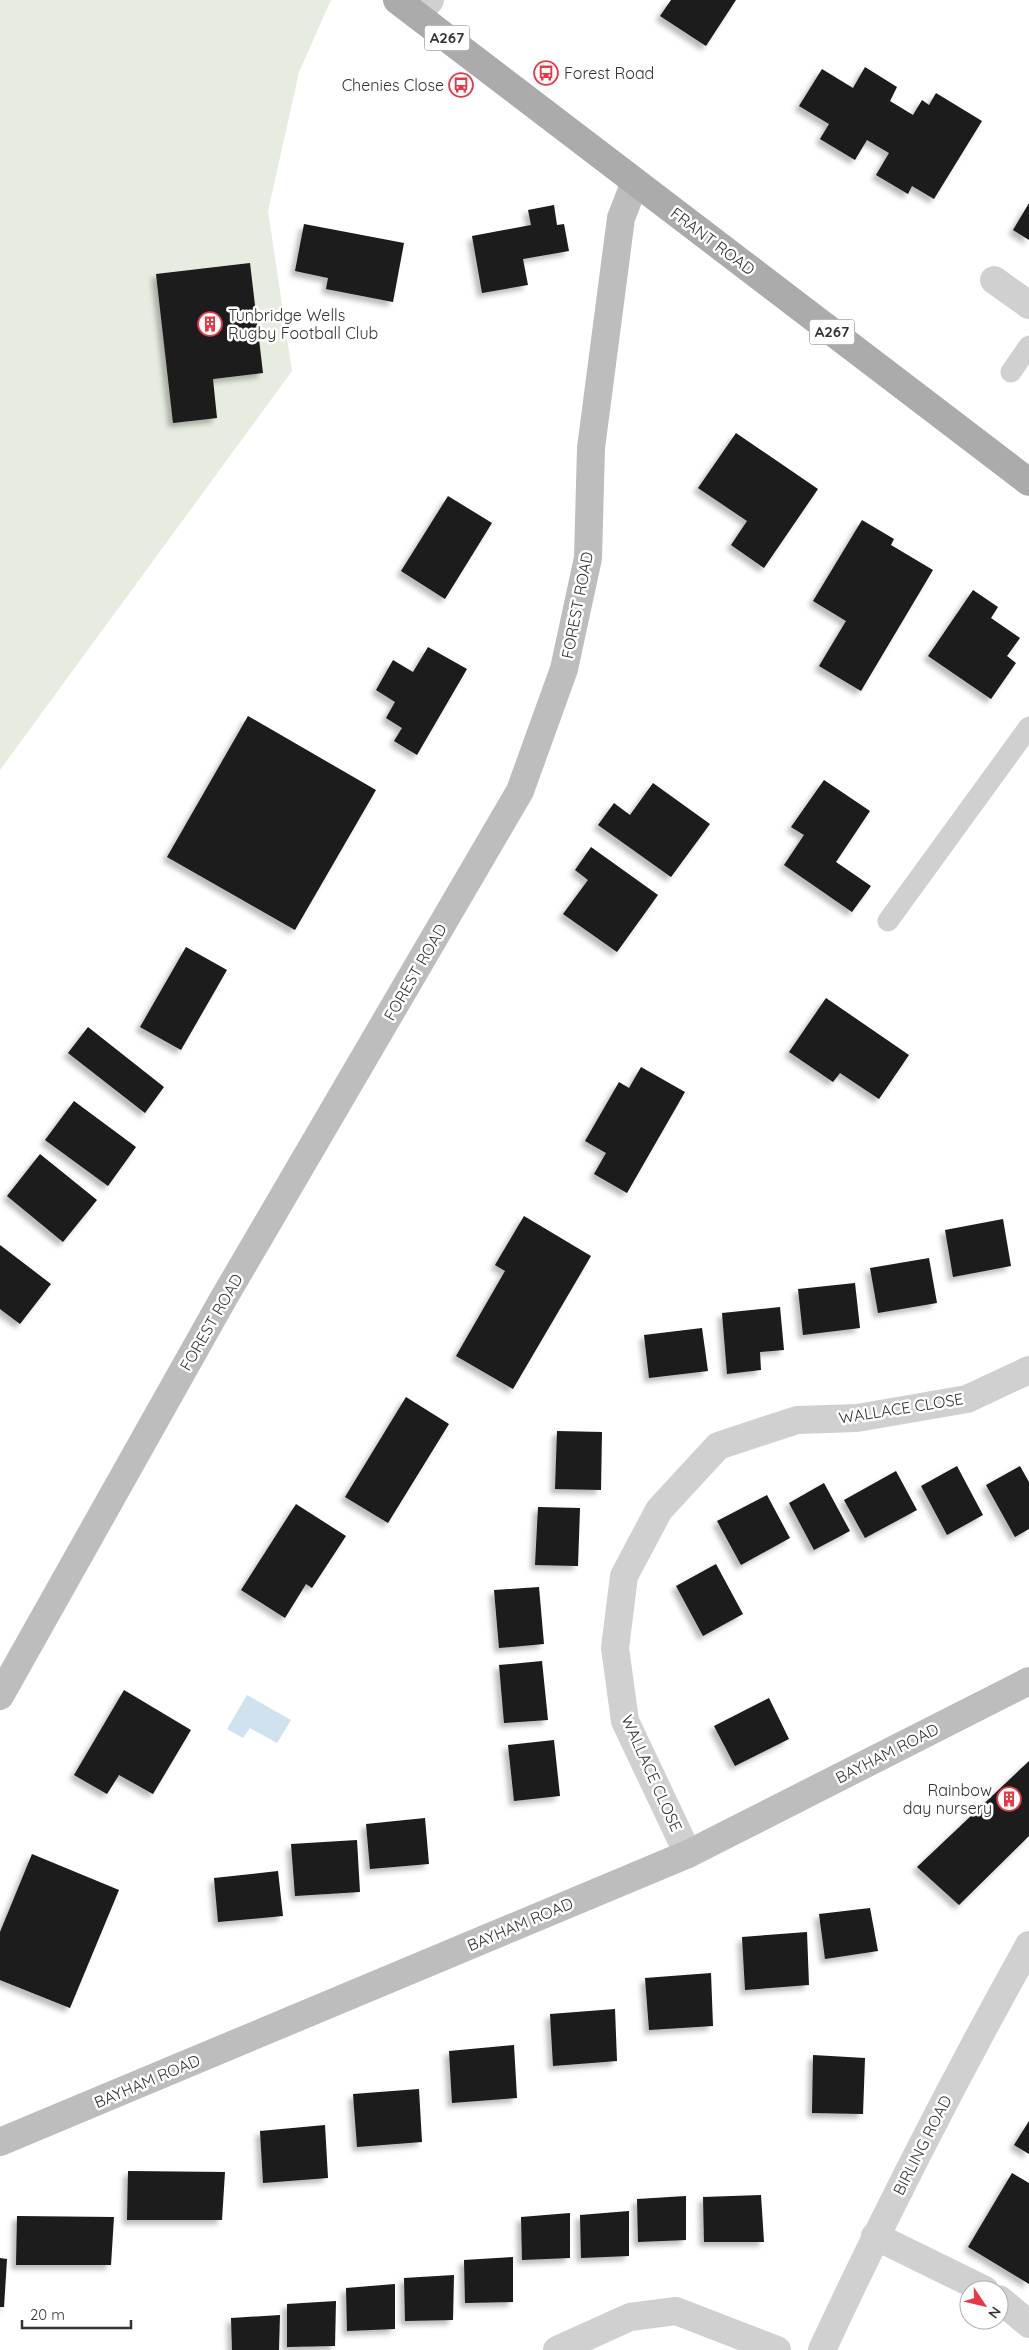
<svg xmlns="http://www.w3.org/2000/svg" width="1029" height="2350" viewBox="0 0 1029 2350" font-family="Quicksand,sans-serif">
<defs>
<filter id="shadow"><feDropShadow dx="-4.5" dy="4.5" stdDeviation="2.5" flood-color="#0004"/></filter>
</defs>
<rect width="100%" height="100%" fill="#fff"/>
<path fill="#e6ecdf" d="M0 0H331L299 72 268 211 292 371 0 770Z"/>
<path fill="#cfe2ee" d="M247 1695 291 1720 277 1743 250 1728 243 1738 227 1729Z"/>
<path fill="#1a1a1a" filter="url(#shadow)" d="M671 0H736L706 46 660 16Z
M865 67 897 87 890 101 913 115 922 100 929 105 936 93 982 121 934 199 912 186 908 194 876 175 889 153 867 140 855 160 820 139 829 124 799 106 822 69 853 88Z
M1029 203V240L1013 230Z
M554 205 557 225 564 224 569 251 523 259 528 285 482 293 472 236 531 225 528 210Z
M304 224 404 243 393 302 326 289 328 278 295 271Z
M250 263 263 373 213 379 217 418 173 423 156 274Z
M736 433 818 489 764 568 731 545 747 521 698 488Z
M448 496 492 523 445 599 401 571Z
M862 520 894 539 891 545 933 570 861 691 819 666 846 621 813 601Z
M973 590 998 607 991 618 1020 638 1007 656 1016 663 991 699 928 656Z
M428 647 467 669 417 755 394 741 402 728 386 718 395 702 376 690 393 660 413 672Z
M248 716 376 790 295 930 167 857Z
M824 780 870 811 836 862 871 886 852 912 784 865 804 835 791 827Z
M653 783 710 824 671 877 598 825 614 803 630 815Z
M591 847 658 895 617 952 563 914 588 880 575 870Z
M186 947 227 970 181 1050 140 1027Z
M826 998 909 1055 879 1099 840 1073 833 1082 789 1052Z
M88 1027 164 1087 145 1113 68 1053Z
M641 1067 685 1092 627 1193 594 1174 606 1153 585 1141 619 1082 629 1088Z
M74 1101 136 1147 108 1186 45 1140Z
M40 1154 97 1200 63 1242 7 1196Z
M524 1216 591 1256 513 1389 456 1356 505 1271 495 1265Z
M1003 1219 1011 1266 953 1277 945 1230Z
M0 1245 51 1284 20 1324 0 1309Z
M929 1258 937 1303 878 1313 870 1268Z
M855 1283 860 1328 803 1335 798 1289Z
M780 1307 784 1350 760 1352 761 1370 727 1374 722 1313Z
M702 1328 708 1371 649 1378 644 1335Z
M406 1397 449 1424 388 1523 345 1497Z
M557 1431 602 1432 601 1490 555 1489Z
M957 1466 983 1515 947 1535 921 1486Z
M1020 1466 1029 1482V1529L1015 1537 986 1485Z
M896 1471 917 1510 865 1538 844 1500Z
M824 1483 850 1531 814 1550 789 1503Z
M767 1495 790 1538 741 1565 717 1521Z
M296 1504 346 1536 312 1588 306 1584 285 1618 241 1590Z
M538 1507 580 1508 578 1566 535 1565Z
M716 1564 743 1614 703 1636 676 1586Z
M539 1587 544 1644 499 1648 494 1590Z
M542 1661 548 1720 504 1723 499 1665Z
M124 1690 191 1730 153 1794 119 1775 107 1794 74 1775Z
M769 1698 789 1739 735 1766 714 1726Z
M554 1740 560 1796 514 1801 508 1745Z
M1029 1761V1836L959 1905 917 1867Z
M425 1818 429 1864 370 1869 366 1824Z
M357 1840 360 1892 295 1896 291 1844Z
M32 1854 119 1890 70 2008 0 1980V1932Z
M278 1871 283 1916 218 1922 214 1878Z
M870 1908 878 1951 825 1959 819 1914Z
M807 1932 809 1985 745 1990 742 1937Z
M711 1973 713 2026 649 2030 645 1978Z
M615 2009 617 2061 553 2066 550 2014Z
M514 2045 517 2098 452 2103 449 2051Z
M813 2055 865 2058 863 2114 812 2113Z
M419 2089 422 2142 357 2147 353 2094Z
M1029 2121V2154L1014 2145Z
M325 2125 328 2178 263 2183 260 2131Z
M128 2171 225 2172 222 2220H127Z
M1012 2173 1029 2183V2284L968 2247Z
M761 2195 764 2242H704L703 2197Z
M686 2196V2240L638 2242 637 2199Z
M629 2211V2256L581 2258 580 2215Z
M570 2213V2258L522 2260 521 2217Z
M17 2216 114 2217 111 2265H16Z
M513 2257V2302L465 2303 464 2260Z
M0 2258 7 2259 4 2307H0Z
M454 2275 453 2320 405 2321 404 2278Z
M395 2284V2329L347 2331 346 2288Z
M336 2301 335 2346 287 2347V2304Z
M280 2315 279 2350H232L231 2318Z"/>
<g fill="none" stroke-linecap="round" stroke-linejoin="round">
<path stroke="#d0d0d0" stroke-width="21" d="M1011 372 1029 346
M888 921 1029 727"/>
<path stroke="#d0d0d0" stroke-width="28" d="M417 15 430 0
M994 280 1029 305
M688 1854 625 1721 615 1648 624 1576 659 1510 718 1446 797 1420 857 1418 967 1399 1029 1370
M875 2236 985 2290
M999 2299 1029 2324
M557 2350 630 2317 676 2311 777 2350
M822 2350C886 2212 955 2078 1029 1945"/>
<path stroke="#bdbdbd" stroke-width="28" d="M0 1696 222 1301 520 791 564 669 588 558 591 448 621 218 635 182
M0 2142 688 1854 1029 1681"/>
<path stroke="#ababab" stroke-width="28" d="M397 0 1029 482"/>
</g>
<defs>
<g id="bus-ring" transform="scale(1.25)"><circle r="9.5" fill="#fff" stroke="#e63946" stroke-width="1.5"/><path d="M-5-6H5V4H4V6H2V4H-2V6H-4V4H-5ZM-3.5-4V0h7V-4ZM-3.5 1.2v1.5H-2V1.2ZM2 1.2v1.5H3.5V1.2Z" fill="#e63946"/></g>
<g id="building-ring" transform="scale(1.25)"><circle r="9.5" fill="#fff" stroke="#e63946" stroke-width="1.5"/><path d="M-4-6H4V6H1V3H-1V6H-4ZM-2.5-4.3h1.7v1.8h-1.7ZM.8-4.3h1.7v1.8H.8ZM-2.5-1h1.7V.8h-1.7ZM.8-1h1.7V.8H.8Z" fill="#e63946"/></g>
</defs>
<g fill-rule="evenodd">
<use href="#bus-ring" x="546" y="73"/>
<use href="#bus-ring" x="461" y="85"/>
<use href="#building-ring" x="210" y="324"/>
<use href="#building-ring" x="1009" y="1799"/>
</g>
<g text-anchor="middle" stroke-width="5" stroke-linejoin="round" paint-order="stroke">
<g fill="#fff" stroke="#707070" stroke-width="1">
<rect x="424.5" y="25.5" width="45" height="25" rx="4"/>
<rect x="809.5" y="319.5" width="45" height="25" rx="4"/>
</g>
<g font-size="15" font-weight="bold" fill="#333">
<text x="447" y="43">A267</text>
<text x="832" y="337">A267</text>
</g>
<g font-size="16" fill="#333" stroke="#fff" text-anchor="start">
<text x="564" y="79">Forest Road</text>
<text x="444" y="91" text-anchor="end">Chenies Close</text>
<text x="228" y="321">Tunbridge Wells<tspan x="228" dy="18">Rugby Football Club</tspan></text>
<text x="992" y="1796" text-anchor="end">Rainbow<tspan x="992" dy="18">day nursery</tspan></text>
</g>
<g font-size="16" fill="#333" stroke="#fff">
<text transform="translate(713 241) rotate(37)" y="6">FRANT ROAD</text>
<text transform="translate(577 605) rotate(-79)" y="6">FOREST ROAD</text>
<text transform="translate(415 972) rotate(-60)" y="6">FOREST ROAD</text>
<text transform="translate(211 1322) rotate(-60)" y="6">FOREST ROAD</text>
<text transform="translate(901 1408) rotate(-9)" y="6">WALLACE CLOSE</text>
<text transform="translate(887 1753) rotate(-27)" y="6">BAYHAM ROAD</text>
<text transform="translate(652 1773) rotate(66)" y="6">WALLACE CLOSE</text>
<text transform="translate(520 1924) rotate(-23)" y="6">BAYHAM ROAD</text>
<text transform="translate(147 2081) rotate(-23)" y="6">BAYHAM ROAD</text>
<text transform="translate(922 2145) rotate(-63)" y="6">BIRLING ROAD</text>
</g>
</g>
<g transform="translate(984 2305) rotate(125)"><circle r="24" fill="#ffffff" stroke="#adadad"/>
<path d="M0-4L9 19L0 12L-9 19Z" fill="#e63946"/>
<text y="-8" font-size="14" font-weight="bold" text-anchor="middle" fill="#333333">N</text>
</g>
<path d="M22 2320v8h109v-8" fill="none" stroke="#333333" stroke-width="2.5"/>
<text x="30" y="2320" font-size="15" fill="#333333" stroke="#ffffff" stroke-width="4" paint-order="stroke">20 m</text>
</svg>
